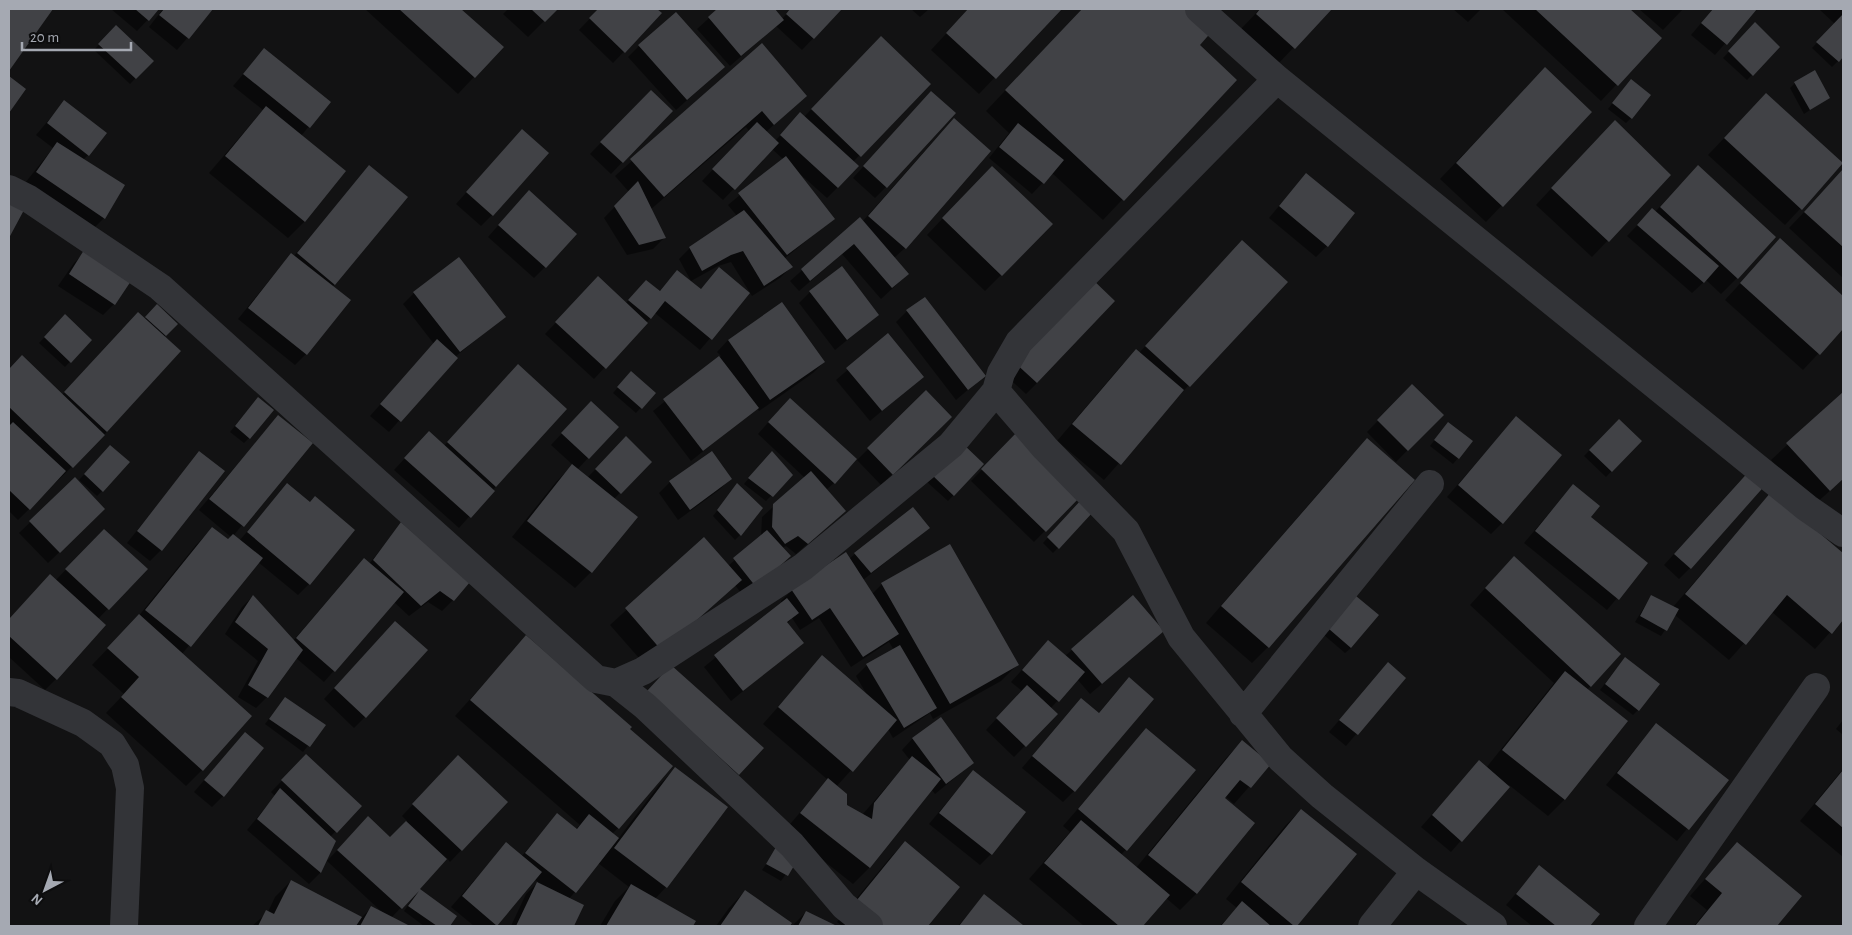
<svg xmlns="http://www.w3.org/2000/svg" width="1852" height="935" viewBox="0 0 1852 935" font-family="'Alegreya Sans',sans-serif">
<rect width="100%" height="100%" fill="#121213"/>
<path fill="#0007" d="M9 9H51L9 69Z
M111 9H158L137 31Z
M163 9H212L177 50 149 27Z
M365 9H459L502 47 458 94Z
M508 9H556L528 37 503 14Z
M599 9H656L661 13 613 63 579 30Z
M719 9H774L782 19 791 9H841L802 50 776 26 730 66 697 29Z
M911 9H929L920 17Z
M969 9H1060L979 94 931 50Z
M1082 9H1190L1198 45 1235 80 1103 220 1052 173 1032 194 989 158 1009 133 986 111Z
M1260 9H1330L1278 64 1240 30Z
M1453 9H1481L1468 22Z
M1502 9H1628L1660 38 1601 101Z
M1639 9H1683L1663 30Z
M1713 9H1755L1715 55 1691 35Z
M1821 9H1843V56L1832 67 1812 48 1835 24 1820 10Z
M1755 24 1779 47 1747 80 1723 58Z
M116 27 152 61 130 84 94 50Z
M762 45 806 95 766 132 775 141 790 125 804 117 865 53 929 84 853 162 838 187 827 198 800 174 833 219 784 259 791 267 780 278 752 296 731 262 718 266 691 281 679 259 690 248 737 216 728 205 783 159 772 149 723 200 702 181 749 131 746 127 650 210 664 238 653 249 627 255 604 218 629 192 615 176Z
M639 46 712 78 676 110 628 57Z
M264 50 329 102 301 136 345 171 304 222 288 238 209 173 263 110 233 86Z
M1795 83 1829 97 1804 114 1790 88Z
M1529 85 1590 112 1486 222 1440 179Z
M1626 86 1631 118 1626 123 1608 109Z
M1766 94 1842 164 1785 225 1708 155Z
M64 102 88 155 83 160 104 218 93 229 25 183 53 148 36 135Z
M640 102 671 111 611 174 590 154Z
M920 104 886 187 875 198 853 178Z
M938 136 905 248 894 258 908 274 881 299 842 254 799 291 790 281 860 219 862 222Z
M1599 137 1670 175 1592 257 1536 205Z
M511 142 492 215 481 226 456 204Z
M369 167 406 198 332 287 306 354 295 365 238 319 281 266 292 255 294 256Z
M1843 171V278L1789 228Z
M1306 174 1327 246 1316 257 1269 218Z
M976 183 1001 275 985 291 927 235Z
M1682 183 1737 278 1721 294 1706 280 1692 293 1627 236 1652 210 1655 212Z
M518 203 545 267 534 278 488 237Z
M1780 240 1843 298V327L1803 370 1725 300Z
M85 252 114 304 103 315 58 286 74 263Z
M1226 258 1286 282 1173 402 1104 480 1057 441 1120 367 1136 351 1139 353Z
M720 269 749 293 700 350 655 313 594 379 545 334 588 289 626 303 646 281 659 292 677 271 700 290Z
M1079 290 1037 383 1026 394 1002 372Z
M810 292 878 315 835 350 799 303Z
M414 293 505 316 455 357 389 432 370 416 434 344 403 304Z
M157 306 176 324 164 337 179 351 104 435 18 520 9 511V370L22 357 62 395 122 329 145 319Z
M907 311 984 376 956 400 896 322Z
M65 316 90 340 65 367 39 343Z
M888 335 922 377 870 421 836 380Z
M728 340 824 362 813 373 759 411 757 408 691 461 653 411 721 356 717 352Z
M626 378 654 393 636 413 613 393Z
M502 382 565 409 459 528 394 470 418 444 444 446Z
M1412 386 1442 415 1396 462 1367 432Z
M926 392 951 417 881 485 857 460Z
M1843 393V479L1813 506 1771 460Z
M253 404 249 438 244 443 230 432Z
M779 410 834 483 826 490 844 511 796 554 786 546 782 548 744 597 735 585 646 666 610 625 704 539 728 566 761 537 762 517 805 478 758 434Z
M580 414 588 458 577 470 587 478 626 438 650 462 614 499 591 572 575 588 512 537 556 482 573 465 551 445Z
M278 416 311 443 233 536 239 541 287 485 309 503V584L298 595 258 562 182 654 202 770 186 786 106 713 124 694 92 665 137 618 196 545 212 529 227 541 231 537 199 510Z
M1516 417 1502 523 1491 534 1447 497Z
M1619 420 1640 441 1606 477 1584 456Z
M1443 429 1458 458 1453 464 1430 446Z
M962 445 983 464 948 501 927 482Z
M1006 445 1080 495 1034 542 971 481Z
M105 452 102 491 97 496 79 480Z
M199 453 161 550 150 561 127 543Z
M1351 456 1268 647 1252 663 1206 623Z
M766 458 791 475 766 501 744 484Z
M75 479 93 520 48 563 19 533Z
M730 479 719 490 678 520 659 493 670 482Z
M1741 480 1690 568 1679 579 1664 565Z
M737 485 740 535 735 540 713 516Z
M1573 485 1589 517 1646 564 1607 610 1524 543Z
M1771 493 1843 554V618L1815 649 1772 612 1729 660 1675 615 1661 636 1635 622 1651 596 1673 607Z
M1076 507 1092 512 1053 553 1043 543Z
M401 524 453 600 442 611 428 602 409 616 394 602 324 682 296 658 267 697 256 708 238 697 258 661 225 634 242 607 253 596 293 641 353 571 364 560 369 564Z
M929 528 863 580 872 594 882 584 1017 665 1001 681 933 719 930 713 893 738 888 729 836 787 846 806 862 815 910 760 902 750 913 738 973 763 935 794 931 789 869 868 853 884 785 830 828 780 763 724 822 657 867 695 856 676 867 665 894 650 889 642 851 667 819 618 800 630 792 618 787 624 802 643 731 701 704 667 782 603 781 601 792 590 849 559 855 554Z
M93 541 146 569 98 619 56 679 45 690 9 657V620L39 587 55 581Z
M1498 574 1620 654 1587 690 1626 721 1564 800 1548 816 1509 785 1451 852 1421 827 1479 762 1486 768 1554 683 1470 605Z
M1356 598 1351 648 1345 653 1324 635Z
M384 634 365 717 354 728 324 699Z
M526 637 628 730 618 828 612 834 618 839 659 785 675 769 666 887 655 899 694 922 692 926H600L615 901 629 887 598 863 569 899 583 905 573 926H511L526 894 538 882 534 879 495 926H474L451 907 506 844 521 857 557 814 576 829 580 825 455 716Z
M1048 641 1065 656 1072 650 1151 642 1090 694 1077 679 1050 709 1056 714 1014 757 986 730 1022 691 1011 682Z
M1388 664 1404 678 1346 746 1329 732Z
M1620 664 1638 710 1633 715 1600 690Z
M1118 690 1074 791 1063 802 1022 768 1070 711 1098 714Z
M285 698 324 726 303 752 265 724Z
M637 703 762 748 728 785Z
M1843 720V735L1836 729Z
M1656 724 1727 780 1677 841 1606 785Z
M1146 730 1194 770 1121 855 1136 868 1226 758 1242 742 1269 764 1234 804 1225 796 1223 799 1253 823 1196 894 1180 910 1166 898 1142 926H1084L1029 879 1070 832 1063 826Z
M245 733 223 796 212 807 194 792Z
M306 756 360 806 330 837 324 864 320 873 309 884 247 830 275 796 271 792Z
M447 768 507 802 450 862 447 858 418 889 456 916 448 926H424L404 911 416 894 415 893 391 918 407 926H252L268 912 275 897 291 881 361 918 371 908 383 913 327 861 357 829 390 839 407 821 402 816Z
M1843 769V857L1800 821Z
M973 771 991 854 980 865 929 824Z
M1301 810 1355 854 1296 926H1220L1237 908 1226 899 1285 826Z
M905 842 958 887 926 926H842L837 922 889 859Z
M1737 843 1800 896 1776 926H1694L1707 910 1690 896Z
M777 849 796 860 781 881 762 870Z
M1539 867 1598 914 1588 926H1532L1506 905Z
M745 891 791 923 788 926H716L729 908Z
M984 896 1021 925 1020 926H958Z
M806 912 834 926H792Z"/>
<path fill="#414246" d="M9 9H53L9 71Z
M135 9H159L149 21Z
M164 9H213L189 39 159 15Z
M399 9H461L504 47 475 78Z
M531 9H558L545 22Z
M598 9H657L662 13 625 53 589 18Z
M717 9H775L784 20 741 56 708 17Z
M790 9H842L814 39 786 14Z
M968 9H1062L996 79 946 33Z
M1082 9H1192L1214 29 1200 45 1237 80 1124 201 1005 90Z
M1260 9H1332L1295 49 1256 14Z
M1535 9H1630L1662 38 1618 86Z
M1713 9H1757L1727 45 1701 23Z
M676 12 725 67 687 100 638 45Z
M1843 14V57L1839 62 1816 42Z
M1755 22 1780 47 1753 76 1728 51Z
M116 25 154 61 136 79 98 44Z
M881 36 931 84 861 157 811 109Z
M762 43 807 96 774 125 762 111 664 197 630 159Z
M264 48 331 102 310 128 243 74Z
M1545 67 1592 112 1503 207 1456 163Z
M1815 70 1830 98 1810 110 1794 82Z
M9 76 26 89 9 113Z
M1631 79 1651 95 1632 119 1612 103Z
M651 90 673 111 623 163 600 142Z
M931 91 956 113 887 188 863 166Z
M1766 93 1843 163 1802 210 1724 138Z
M64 100 107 133 89 156 47 123Z
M266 106 346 171 305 222 225 156Z
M800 112 859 166 838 188 780 135Z
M954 118 991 151 906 249 868 216Z
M1615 120 1671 175 1609 242 1551 188Z
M757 122 779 143 735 190 712 169Z
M1018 123 1064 160 1044 184 999 147Z
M522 129 549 153 493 216 466 192Z
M57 142 125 185 105 219 36 172Z
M786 156 835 219 787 255 738 193Z
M369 165 408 197 335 285 297 253Z
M1698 165 1776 237 1738 279 1660 207Z
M992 166 1053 224 1002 276 942 218Z
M1843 169V247L1804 212Z
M1306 173 1355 213 1328 247 1279 206Z
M638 181 666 238 639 245 614 206Z
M529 190 577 234 546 268 498 225Z
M9 202 24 210 9 238Z
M1652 208 1719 266 1704 283 1637 225Z
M744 210 793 267 764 286 743 251 731 255 702 271 689 247Z
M860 217 909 274 892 288 854 244 810 281 801 269Z
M1780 238 1843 296V329L1820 355 1740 283Z
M1242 240 1288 282 1190 387 1145 346Z
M84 250 131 281 115 305 69 274Z
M291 253 351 300 307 355 248 308Z
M459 257 506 317 460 352 413 292Z
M842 266 879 315 847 340 809 291Z
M719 267 750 293 712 340 665 301 651 319 628 300 646 280 660 291 677 270 701 289Z
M598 276 648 323 606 369 555 322Z
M1090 277 1115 301 1037 383 1012 360Z
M925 297 986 376 968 390 906 310Z
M782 302 825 362 770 400 728 340Z
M157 304 178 324 166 336 145 317Z
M138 312 181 351 107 432 64 392Z
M65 314 92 340 71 363 44 337Z
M888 333 924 377 882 411 846 368Z
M437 339 458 358 401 422 380 404Z
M1136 349 1184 390 1121 465 1072 424Z
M22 355 105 435 73 468 9 407V369Z
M719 356 759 408 703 451 663 399Z
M518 364 567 409 496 487 447 442Z
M631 371 656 393 642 409 617 387Z
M1412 384 1444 415 1408 451 1377 420Z
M926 390 952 417 893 475 867 448Z
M1843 392V479L1830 491 1786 443Z
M258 397 274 410 250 439 235 426Z
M790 398 857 459 835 484 768 422Z
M591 401 619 427 589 459 561 433Z
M278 415 313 443 244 527 209 499Z
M1516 416 1562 455 1503 524 1458 485Z
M1619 419 1642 441 1612 472 1589 450Z
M13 422 66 471 30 510 9 490V426Z
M1448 422 1473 441 1459 459 1434 440Z
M429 431 495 491 471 518 404 458Z
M1017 432 1082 495 1046 532 981 469Z
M626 436 652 462 621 494 595 469Z
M1367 438 1415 480 1269 648 1221 606Z
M962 443 984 464 954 496 932 475Z
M110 445 130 462 103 492 84 474Z
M199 451 225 471 162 551 137 531Z
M712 451 732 479 690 510 669 481Z
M772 451 793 475 773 497 748 478Z
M572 464 638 517 592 573 527 521Z
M1752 468 1768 482 1691 569 1674 554Z
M811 471 846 511 808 544 798 536 785 544 772 527 773 504Z
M75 477 105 509 60 553 29 521Z
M287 483 310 502 315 496 355 530 310 585 247 532Z
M737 483 763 508 741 536 717 510Z
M1573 484 1600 506 1591 517 1648 563 1619 600 1535 531Z
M1771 492 1843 553V620L1832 634 1787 595 1746 645 1685 594Z
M1081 500 1093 512 1059 549 1047 537Z
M913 507 930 528 871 573 854 553Z
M401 522 470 582 454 601 440 591 421 606 373 560Z
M212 527 228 539 233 534 263 558 191 647 145 610Z
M104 529 148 569 109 610 65 569Z
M767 530 791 556 756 587 733 558Z
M704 537 742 580 662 651 625 608Z
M950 544 1019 665 950 704 881 583Z
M846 552 899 634 863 657 830 608 812 620 791 589Z
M1514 556 1621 654 1591 687 1485 588Z
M364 558 404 592 335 672 296 638Z
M50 574 106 625 57 680 9 636V619Z
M253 595 303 650 268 698 248 685 268 649 235 622Z
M1133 595 1164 631 1102 684 1071 649Z
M1651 595 1679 609 1667 631 1640 616Z
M1356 596 1379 615 1351 648 1329 629Z
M787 598 799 613 787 622 804 643 743 691 714 655Z
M139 614 252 716 203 771 121 697 139 677 107 648Z
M395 621 428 650 366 718 334 688Z
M526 635 632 727 630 729 673 766 619 829 470 700Z
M1048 640 1085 672 1059 702 1022 670Z
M900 645 937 708 904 728 866 664Z
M822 655 897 720 853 772 778 707Z
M1625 657 1660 684 1639 711 1605 684Z
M1388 662 1406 678 1358 735 1339 720Z
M671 665 764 748 739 775 647 691Z
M1565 671 1628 721 1565 800 1502 750Z
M1129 677 1154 699 1075 792 1032 756 1081 698 1099 713Z
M1027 685 1058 714 1026 747 996 718Z
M285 697 326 725 310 747 269 719Z
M941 717 974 763 946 784 912 738Z
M1656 723 1729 780 1689 830 1617 773Z
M1146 728 1196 770 1127 851 1078 809Z
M245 732 264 748 224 797 204 780Z
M1242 740 1271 764 1251 788 1240 780 1225 798 1255 823 1197 894 1148 855Z
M306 754 362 806 337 833 281 780Z
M458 755 508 802 462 851 412 804Z
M912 756 941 779 870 868 800 813 828 778 847 794V805L872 819 874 803Z
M1479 760 1510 787 1462 842 1432 815Z
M675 767 728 807 667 888 614 848Z
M973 770 1026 812 992 855 939 813Z
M1843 770V828L1815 804Z
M280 788 336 841 321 873 257 819Z
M1301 809 1357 854 1297 926H1294L1241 882Z
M557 813 577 829 589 814 619 838 576 893 525 853Z
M368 816 390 837 406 821 447 859 420 889 457 916 450 926H437L408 906 419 891 402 909 337 850Z
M1081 820 1170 895 1143 926H1119L1044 863Z
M905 841 960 887 928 926H877L852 906Z
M506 842 542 872 497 926 462 896Z
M1737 842 1802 896 1777 926H1695L1722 893 1705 879Z
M776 847 798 859 788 876 766 864Z
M1539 865 1600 914 1590 926H1556L1516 894Z
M291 880 362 917 356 926H258L266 910 274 914Z
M537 882 584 905 574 926H516Z
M631 884 696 921 693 926H606Z
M745 890 792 923 790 926H720Z
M984 894 1023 925 1022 926H959Z
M1242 901 1271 926H1221Z
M371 906 410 926H360Z
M806 911 837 926H798Z"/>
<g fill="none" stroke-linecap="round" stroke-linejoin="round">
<path stroke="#333438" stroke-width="28" d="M1199 9 1277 79 1807 508 1843 533
M9 189 29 199 160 287 596 679 616 683 645 706 792 845 844 906 869 926
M996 391 1045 448 1126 531 1181 637 1281 759 1322 796 1416 871 1493 926
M616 683 643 671 803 567 951 445 996 391 1001 373 1019 342 1277 79
M9 692 18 693 83 723 112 744 125 765 130 788 124 926
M1243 714 1430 484
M1372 926 1416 871
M1648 926 1816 687"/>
</g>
<rect width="1852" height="935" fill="none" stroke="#a5a9b2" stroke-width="20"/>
<g transform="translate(45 890) rotate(221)" stroke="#0d0d0e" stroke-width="4" paint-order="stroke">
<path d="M0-4L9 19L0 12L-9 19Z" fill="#a5a9b2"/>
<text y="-8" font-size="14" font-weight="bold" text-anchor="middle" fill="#a5a9b2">N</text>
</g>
<path d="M22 42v8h109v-8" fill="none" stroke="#a5a9b2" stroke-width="2.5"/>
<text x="30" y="42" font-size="15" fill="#a5a9b2" stroke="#0d0d0e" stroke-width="4" paint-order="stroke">20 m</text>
</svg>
